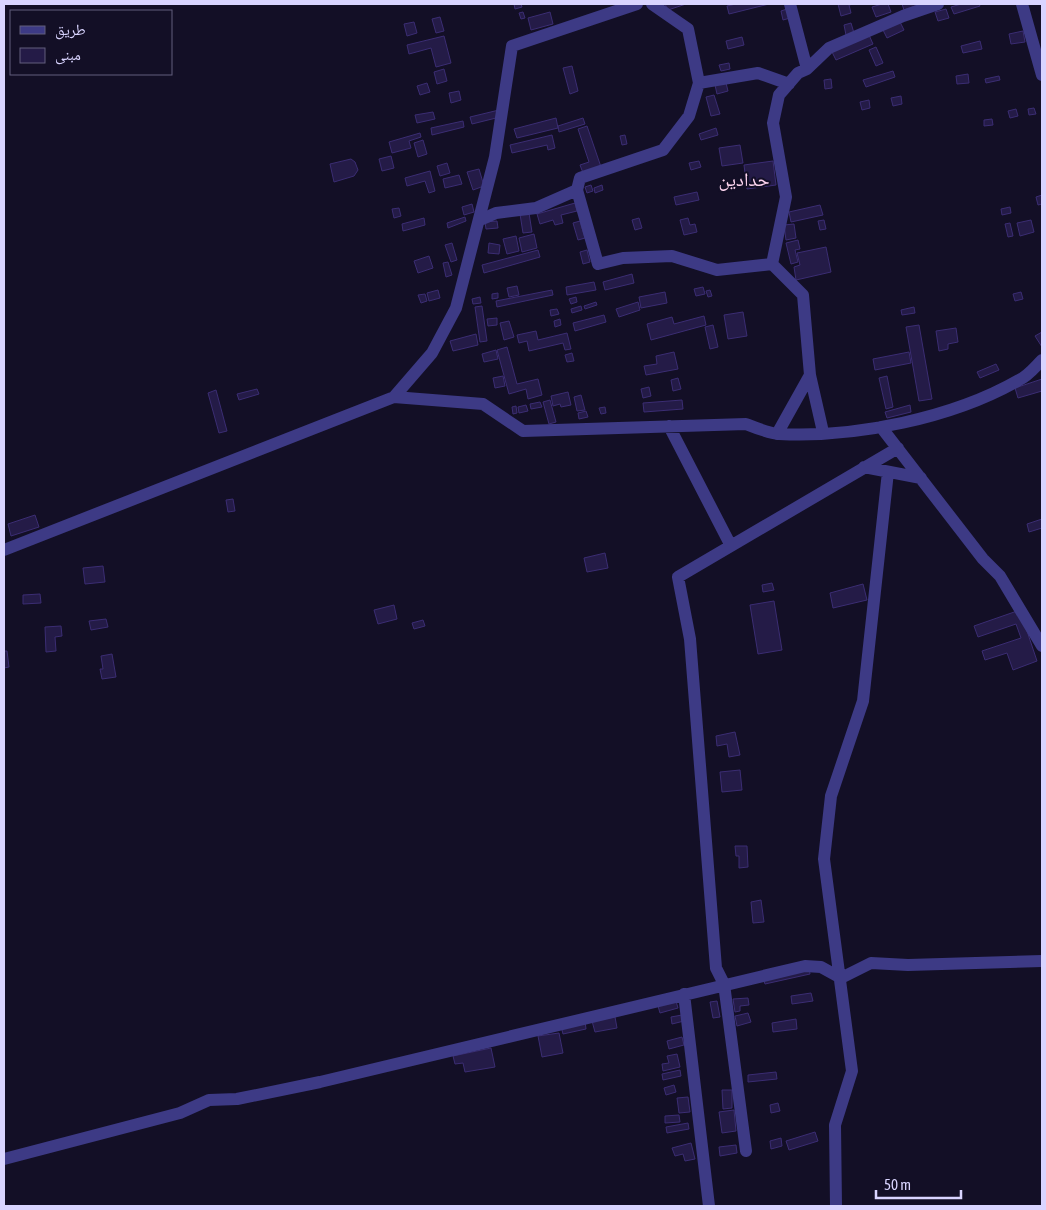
<svg xmlns="http://www.w3.org/2000/svg" width="1046" height="1210" viewBox="0 0 1046 1210" font-family="'Asap Condensed','Noto Naskh Arabic',sans-serif">
<rect width="100%" height="100%" fill="#130f26"/>
<path fill="#241b47" stroke="#3b2d73" d="M514 4H521L522 7 515 9Z
M665 4H686L668 10Z
M736 4H769L729 14 727 6Z
M838 4H854L849 5 851 13 841 16Z
M882 4H888L891 12 876 17 872 7Z
M902 4H917L918 5 904 10Z
M961 4H979L980 6 954 14 951 7Z
M787 9 790 18 783 20 781 11Z
M946 9 949 18 938 21 935 12Z
M523 12 525 18 521 19 519 13Z
M550 12 553 24 531 30 528 18Z
M440 17 444 31 436 33 432 19Z
M414 22 417 33 407 36 404 24Z
M900 22 904 30 887 38 883 30Z
M851 23 854 33 846 35 844 25Z
M1023 31 1025 42 1011 44 1009 34Z
M869 35 873 44 836 60 832 52Z
M444 36 451 63 436 67 431 48 409 54 407 45Z
M742 37 744 45 728 49 726 41Z
M980 41 982 49 963 53 961 46Z
M876 47 883 63 876 66 869 50Z
M729 63 730 69 721 71 719 65Z
M572 66 578 91 570 94 563 68Z
M444 69 447 81 437 84 434 72Z
M893 71 895 77 866 87 863 80Z
M968 74 969 83 957 84 956 76Z
M999 76 1000 80 986 83 985 79Z
M831 79 832 88 825 89 824 80Z
M427 83 430 92 420 95 417 86Z
M726 83 728 91 717 94 715 85Z
M459 91 461 100 451 103 449 93Z
M714 95 720 114 711 116 706 97Z
M901 96 902 104 893 106 891 98Z
M869 100 870 108 862 110 860 102Z
M1034 108 1036 114 1029 115 1028 109Z
M1016 109 1018 116 1010 118 1008 111Z
M499 110 500 117 472 124 470 117Z
M433 112 435 119 417 123 415 115Z
M556 118 558 128 517 138 514 129Z
M583 118 585 124 559 132 558 126Z
M992 119 993 125 984 126V120Z
M463 121 464 127 432 135 431 128Z
M587 126 601 167 583 173 580 165 589 162 578 129Z
M716 128 718 135 701 140 699 134Z
M420 133 421 137 409 141 411 148 392 153 389 142Z
M552 135 555 148 548 150 547 145 512 153 510 145Z
M625 135 627 144 622 145 620 136Z
M423 140 427 154 418 157 414 143Z
M740 145 743 163 722 166 719 148Z
M391 156 394 168 382 171 379 159Z
M351 159 355 162 358 170 354 176 334 182 330 164Z
M699 161 701 167 691 170 689 163Z
M773 161 776 185 747 189 744 165Z
M447 163 450 173 440 176 437 166Z
M479 169 484 186 473 190 467 172Z
M430 171 435 191 429 193 425 181 407 186 405 178Z
M459 175 462 184 445 188 443 179Z
M591 185 593 191 587 193 585 187Z
M602 185 603 190 595 193 594 188Z
M697 192 699 200 676 205 674 197Z
M1042 195V204L1038 205 1036 197Z
M575 203 577 211 561 215 563 223 555 225 553 220 540 224 537 214Z
M472 204 474 212 464 215 462 207Z
M820 205 823 215 791 222 789 212Z
M1010 207 1011 213 1002 215 1001 209Z
M399 208 401 216 394 218 392 209Z
M529 213 532 232 523 233 520 214Z
M465 217 466 221 448 228 447 223Z
M424 218 425 225 403 231 402 224Z
M639 218 642 228 635 230 632 220Z
M688 218 690 225 695 224 697 232 684 235 680 220Z
M824 220 826 229 820 230 818 221Z
M1031 220 1034 232 1020 236 1017 223Z
M497 221 498 228 486 229 485 222Z
M580 221 585 238 578 240 573 223Z
M1010 223 1013 236 1008 237 1005 224Z
M794 224 796 238 786 240 784 225Z
M534 234 537 248 522 252 519 238Z
M516 236 519 251 507 254 503 239Z
M798 240 800 249 795 250 798 262 791 264 786 243Z
M452 243 457 260 451 262 445 245Z
M489 243 500 245 499 254 488 253Z
M826 247 831 272 796 280 794 267 800 265 797 253Z
M538 250 540 257 484 273 482 265Z
M587 250 590 262 583 264 580 252Z
M429 256 433 268 418 273 414 261Z
M448 262 452 275 446 277 443 263Z
M632 274 634 283 605 290 603 282Z
M594 282 596 290 567 295 566 287Z
M517 286 519 295 509 297 507 288Z
M703 287 705 294 696 296 694 289Z
M438 290 440 298 429 301 427 293Z
M552 290 553 295 497 307 496 301Z
M710 290 712 296 708 297 706 291Z
M665 292 667 303 641 308 639 297Z
M1021 292 1023 299 1015 301 1013 294Z
M498 293V298L492 299V294Z
M425 294 427 301 421 303 418 295Z
M480 297 481 303 473 304 472 299Z
M576 297 577 302 571 304 569 299Z
M596 302 597 305 585 309 584 306Z
M638 302 640 310 619 317 616 309Z
M482 306 487 341 480 342 475 307Z
M581 306 582 310 572 313 571 309Z
M914 307 915 313 902 315 901 310Z
M557 309 559 314 551 316 550 310Z
M743 312 747 336 728 339 724 315Z
M604 315 606 322 575 331 573 323Z
M704 316 706 325 651 340 647 324 672 317 674 324Z
M497 318V325L488 326 487 319Z
M560 319 561 325 555 327 554 321Z
M509 321 514 337 504 340 500 323Z
M713 325 718 347 710 349 705 327Z
M919 325 932 399 919 401 906 327Z
M956 328 958 342 948 344V349L939 351 936 331Z
M536 331 538 340 567 333 571 349 565 350 563 343 529 351 527 341 519 343 517 335Z
M1042 332V347L1035 336Z
M476 334 478 345 453 351 450 341Z
M507 347 517 384 538 379 542 395 528 399 526 389 509 394 497 350Z
M496 350 498 359 484 362 482 354Z
M674 352 678 369 646 375 644 366 657 364 656 356Z
M909 352 911 363 875 370 873 359Z
M572 353 574 361 567 362 565 355Z
M996 364 999 370 980 378 977 372Z
M503 376 505 386 495 388 493 378Z
M887 376 893 407 886 409 879 378Z
M678 378 681 389 673 391 671 380Z
M1042 379V391L1018 398 1015 388Z
M649 387 651 396 643 398 641 389Z
M257 389 259 394 239 400 237 394Z
M216 390 227 431 219 433 208 393Z
M568 392 571 405 561 407 560 404 553 406 551 396Z
M581 395 585 410 577 411 574 397Z
M550 400 556 422 549 424 543 402Z
M682 400 683 409 644 412 643 403Z
M540 402 542 407 531 409 530 404Z
M526 405 528 411 519 413 518 407Z
M910 405 911 412 887 418 885 412Z
M516 406 517 413 513 414 512 407Z
M605 407 606 413 601 414 599 408Z
M586 411 588 417 579 419 578 413Z
M233 499 235 511 228 512 226 500Z
M35 515 39 527 11 536 8 524Z
M1042 519V528L1029 532 1027 524Z
M605 553 608 568 587 572 584 558Z
M103 566 105 582 85 584 83 568Z
M772 583 774 590 763 592 762 585Z
M863 584 867 600 833 608 830 593Z
M40 594 41 603 23 604V595Z
M774 601 782 650 758 654 750 605Z
M394 605 397 619 378 624 374 610Z
M1020 610 1037 661 1013 670 1007 653 985 660 982 651 1021 638 1016 624 978 637 974 626Z
M106 619 108 627 91 630 89 621Z
M423 620 425 626 414 629 412 623Z
M61 626 62 636 55 637 56 651 46 652 45 627Z
M4 651H7L9 667 4 668Z
M112 654 116 677 102 679 100 669H103L101 656Z
M735 732 740 755 729 757 727 744 717 746 716 736Z
M740 770 742 790 722 792 720 772Z
M735 846H747L748 867 739 868V856H736Z
M761 900 764 922 753 923 751 902Z
M809 967 810 974 765 984 763 978Z
M811 993 813 1001 792 1004 791 996Z
M748 998 749 1005 740 1006V1011L735 1012 733 999Z
M676 1001 678 1008 660 1013 658 1006Z
M717 1001 720 1017 713 1018 710 1002Z
M748 1013 751 1022 737 1026 735 1016Z
M682 1015 684 1021 672 1024 671 1017Z
M615 1017 617 1028 595 1032 592 1021Z
M796 1019 797 1029 773 1032 772 1023Z
M585 1021 586 1029 563 1034 561 1026Z
M559 1033 563 1053 542 1057 538 1036Z
M682 1037 684 1045 669 1049 667 1041Z
M491 1048 495 1067 465 1072 463 1063 455 1064 453 1056Z
M677 1054 680 1067 663 1071 662 1064 669 1063 667 1056Z
M680 1070 681 1076 663 1080 662 1074Z
M776 1072 777 1079 748 1082V1075Z
M674 1085 676 1092 666 1095 664 1088Z
M722 1090H732V1108L723 1109Z
M688 1097 690 1112 679 1113 677 1098Z
M778 1103 780 1111 771 1113 770 1105Z
M734 1110 736 1131 722 1133 719 1112Z
M679 1115 680 1122 665 1123V1116Z
M688 1123 689 1129 667 1133 666 1127Z
M815 1132 818 1141 789 1150 786 1141Z
M781 1138 782 1146 771 1149 770 1141Z
M691 1143 695 1159 685 1161 683 1154 675 1156 672 1148Z
M736 1145 737 1153 720 1156 719 1147Z"/>
<g fill="none" stroke-linecap="round" stroke-linejoin="round">
<path stroke="#3d3a85" stroke-width="12" d="M652 4 688 29 699 83 689 116 663 150 580 178 577 190 598 264 623 258 672 256 717 270 772 264
M790 4 807 69
M1022 4 1042 75
M699 83 758 73 789 84
M480 220 496 213 536 208 577 190
M394 397 483 404 523 431 746 424C756 428 768 433 779 434 855 438 953 418 1019 380 1028 376 1035 367 1042 360
M669 426 731 546
M881 427 983 559 1000 576 1042 646
M823 432 810 375 803 295 772 264 786 197 773 123 779 95 798 73 807 69 829 48 903 16 938 4
M777 434 810 375
M864 467 921 478
M4 550 394 397 432 353 456 308 495 157 512 46 637 4
M841 978 871 963 908 965 1042 961
M684 994 709 1206
M746 1151 724 984 716 968 690 639 678 577 898 448
M4 1159 180 1113 209 1100 237 1099 320 1082 805 966 821 967 841 978
M836 1206 835 1125 852 1071 824 859 831 796 863 701 888 472"/>
</g>
<g text-anchor="middle" stroke-width="4" stroke-linejoin="round" paint-order="stroke">
<g font-size="19" fill="#ffd6f0" stroke="#130f26">
<text x="744" y="186">حدادين</text>
</g>
</g>
<rect width="1046" height="1210" fill="none" stroke="#d9d4ff" stroke-width="10"/>
<rect x="10" y="10" width="162" height="65" fill="#130f26" stroke="#625e7d"/>
<rect x="20" y="26" width="25" height="8" fill="#3d3a85" stroke="#625e7d"/>
<text x="55" y="35" font-size="15" fill="#d9d4ff">طريق</text>
<rect x="20" y="48" width="25" height="15" fill="#241b47" stroke="#625e7d"/>
<text x="55" y="60" font-size="15" fill="#d9d4ff">مبنى</text>
<path d="M876 1190v8h85v-8" fill="none" stroke="#d9d4ff" stroke-width="2.5"/>
<text x="884" y="1190" font-size="15" fill="#d9d4ff" stroke="#130f26" stroke-width="4" paint-order="stroke">50 m</text>
</svg>
